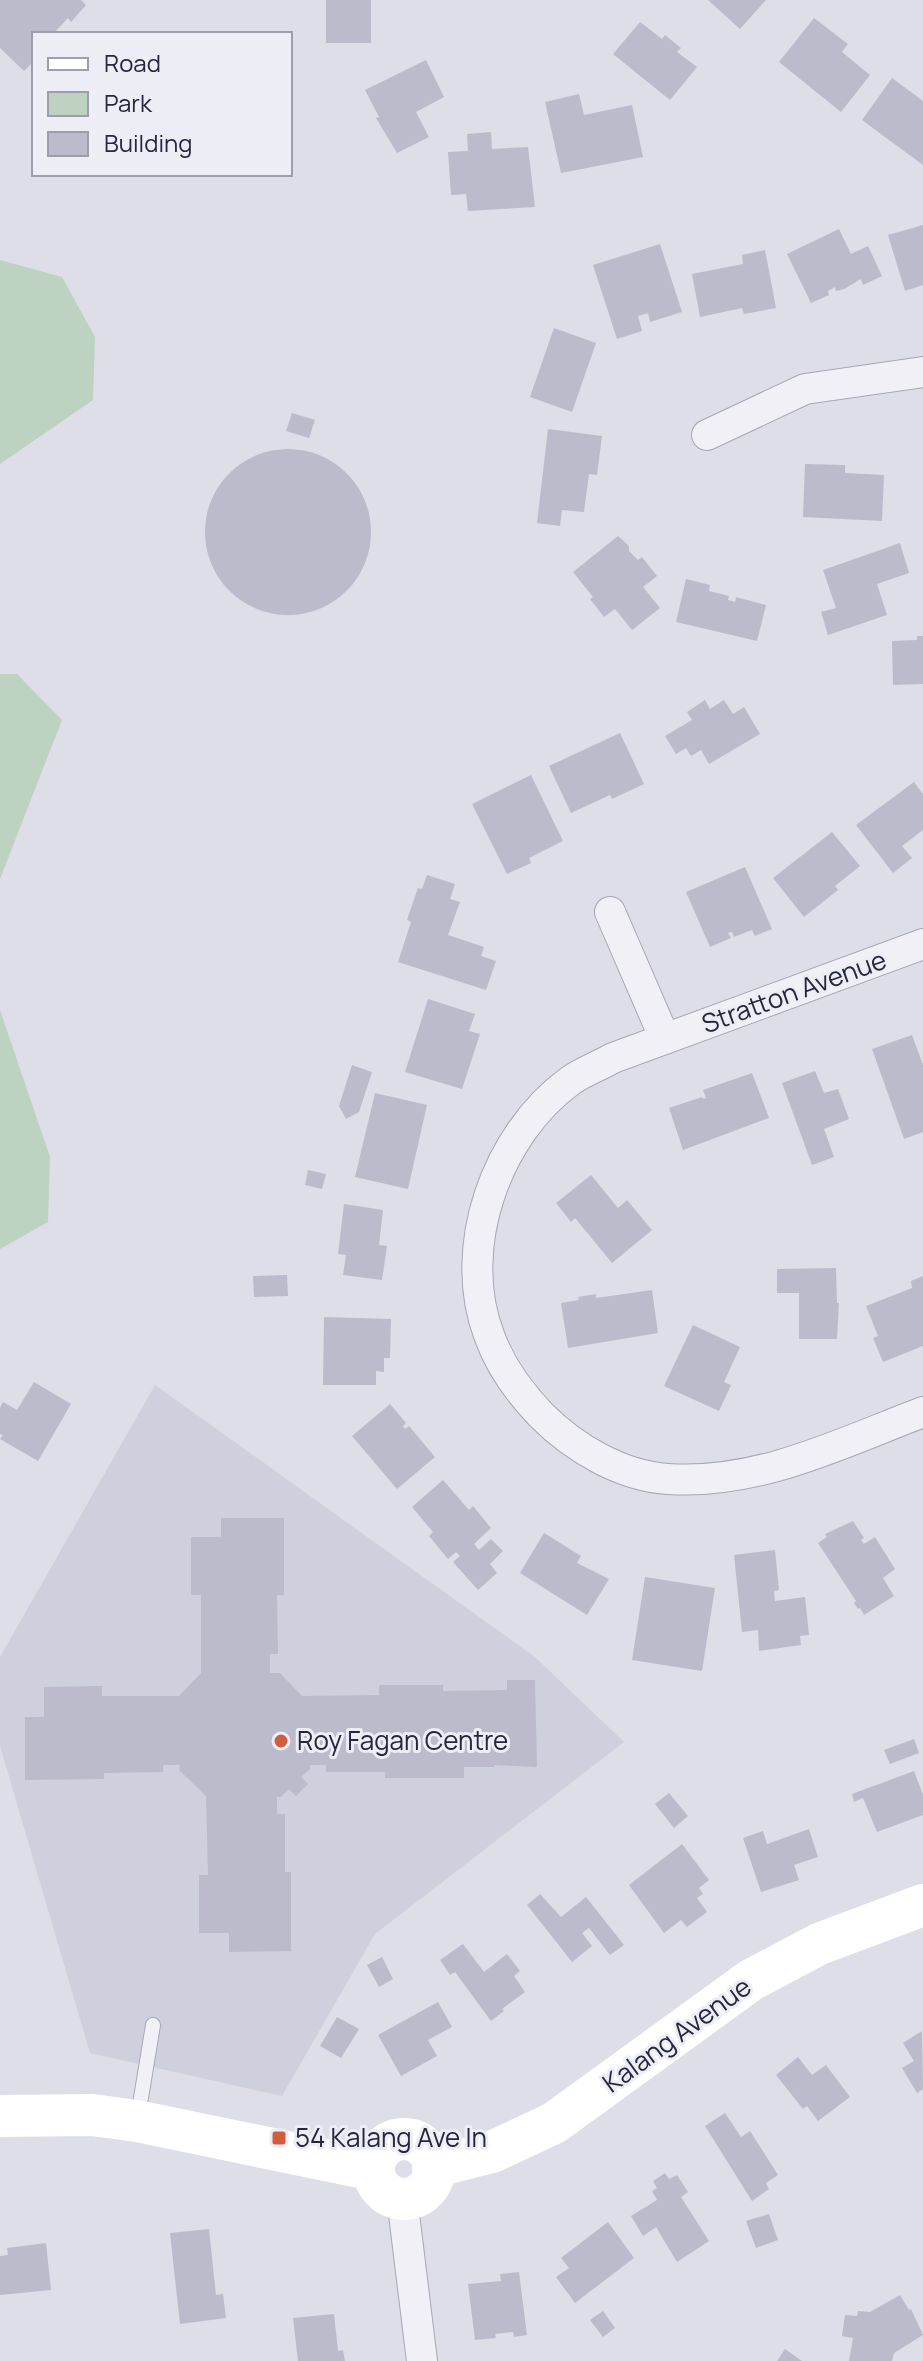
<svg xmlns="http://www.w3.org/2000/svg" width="923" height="2361" viewBox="0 0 923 2361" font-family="Manrope,sans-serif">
<rect width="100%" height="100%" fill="#dedee8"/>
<path fill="#cfd0dd" d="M155 1385 535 1657 624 1742 375 1934 282 2096 90 2053 0 1746V1657Z"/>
<path fill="#bed2c1" d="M0 260 62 277 95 337 93 400 0 464Z
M0 674H17L62 720 0 879Z
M0 1010 50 1157 48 1222 0 1249Z"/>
<path fill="#bbbbcb" d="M0 0H81L86 5 71 22 68 18 53 34H34V61L24 71 0 48Z
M326 0H371V43H326Z
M708 0H766L740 29Z
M814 18 848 44 842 52 870 75 841 112 779 62Z
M640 22 662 39 665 35 681 48 677 52 697 67 670 100 613 54Z
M426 60 444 97 416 112 429 137 397 153 376 118 379 117 365 90Z
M892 78 923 101V165L862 120Z
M579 94 584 115 632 105 643 157 561 173 545 102Z
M491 132 492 149 528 147 535 207 468 211 466 194 451 195 448 152 468 151 467 134Z
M923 225V285L905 291 888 235Z
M839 229 851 254 868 246 882 276 863 285 861 279 844 289 836 291 835 287 828 291 829 295 811 303 787 254Z
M660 244 682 312 650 322 648 313 638 316 642 331 617 339 593 265Z
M765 250 776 308 744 314 742 308 700 317 692 274 743 264 742 255Z
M554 328 596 343 572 412 530 397Z
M292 413 315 420 309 438 286 431Z
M548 429 602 436 597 475 589 474 584 512 562 510 560 526 537 523Z
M205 532a83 83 0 1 1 166 0a83 83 0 1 1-166 0Z
M805 464 845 465V473L884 475 882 521 803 517Z
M618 536 629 546V551L638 560 642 557 657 576 643 587 660 608 632 630 615 609 604 617 590 599 593 597 573 572Z
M900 543 909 573 877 584 887 615 828 635 821 612 836 608 823 570Z
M686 579 710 585 709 591 729 596 728 600 735 602 736 597 766 605 757 641 676 622Z
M917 636H923V684L893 685 892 641 917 640Z
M705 700 710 709 724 700 733 714 744 707 760 734 709 764 701 750 691 756 686 748 676 754 665 736 692 720 687 712Z
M620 733 644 784 612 799 610 795 571 813 549 766Z
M531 775 563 841 529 858 531 863 507 874 472 804Z
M914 782 923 794V830L902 846 912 858 893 873 856 825Z
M832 832 860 866 835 886 838 890 804 917 773 878Z
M745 867 772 929 755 936 752 930 734 937 732 932 728 933 731 938 710 947 686 892Z
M427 875 455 884 450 899 460 902 448 935 484 947 481 956 496 961 486 990 398 962 411 922 407 920 418 888 422 889Z
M428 999 475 1014 469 1031 480 1034 462 1089 405 1072Z
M912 1035 923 1065V1132L904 1139 872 1049Z
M352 1065 372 1072 359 1112 346 1119 339 1106Z
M815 1071 824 1093 838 1089 849 1119 824 1129 834 1157 812 1165 782 1083Z
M752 1073 769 1118 683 1150 669 1108 702 1097 703 1099 706 1098 703 1090Z
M375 1093 427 1105 408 1189 355 1177Z
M308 1170 326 1174 322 1189 305 1185Z
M591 1175 618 1208 627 1200 652 1230 612 1263 575 1218 571 1222 556 1203Z
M344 1204 383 1210 379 1245 387 1246 382 1280 343 1275 346 1255 338 1254Z
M836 1268 837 1303H839L837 1339H799V1293H777V1269Z
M287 1275 288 1296 254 1297 253 1276Z
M923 1276V1346L883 1362 873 1338 878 1336 866 1306 912 1288 911 1281Z
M652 1290 658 1333 568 1348 561 1303 579 1300 578 1297 596 1294V1298Z
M324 1317 391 1319 390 1358H384V1372L376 1371V1385H323Z
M693 1325 740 1347 724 1382 731 1385 719 1411 664 1386Z
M34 1382 71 1404 38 1461 0 1439 3 1435 0 1434V1408L3 1402 17 1410Z
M390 1404 406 1423 403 1426 405 1429 409 1426 435 1457 397 1489 352 1436Z
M443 1480 469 1510 473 1506 491 1528 474 1544 479 1550 491 1539 503 1551 490 1564 497 1573 478 1590 453 1562 460 1556 456 1552 448 1559 429 1536 433 1532 412 1507Z
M221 1518H284V1595H277L278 1654H270V1673H280L302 1696 379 1695V1685H443V1691L507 1690V1680H535L537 1767 494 1765V1767H464V1778H385V1772H326V1765H310V1769L301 1777 308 1784 296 1796 289 1789 281 1797H277V1814H285V1872H291V1951L229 1952V1933H199V1875H208L206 1796 179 1770 180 1765H163V1772L104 1773V1779L25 1780V1717H44V1687L102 1686V1696H179L201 1673V1595H191V1537H221Z
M853 1521 864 1538 861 1540 864 1544 875 1537 895 1569 883 1578 894 1596 864 1615 860 1608 858 1609 854 1603 856 1601 818 1543 827 1537 825 1534Z
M544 1533 581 1556 577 1563 609 1579 587 1615 520 1573Z
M775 1550 779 1590 774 1591 775 1601 805 1597 809 1635 800 1636 801 1645 759 1651 758 1630 742 1632 734 1555Z
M645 1577 715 1588 702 1671 632 1660Z
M914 1739 919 1753 890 1764 884 1750Z
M914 1771 923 1795V1815L877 1832 863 1798 854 1802 852 1794Z
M669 1793 688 1816 674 1828 655 1804Z
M809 1829 818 1857 794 1865 799 1880 761 1892 743 1838 763 1831 767 1844Z
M682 1844 709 1880 699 1888 703 1894 697 1898 707 1912 687 1927 681 1920 664 1933 629 1885Z
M540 1894 561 1917 586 1897 624 1945 610 1955 589 1928 582 1933 592 1946 572 1962 527 1905Z
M463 1944 484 1972 507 1954 520 1971 514 1976 525 1992 502 2009 504 2011 491 2021 455 1972 450 1975 440 1960Z
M382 1957 393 1979 379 1987 367 1965Z
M438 2002 452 2027 428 2040 437 2056 401 2076 378 2035Z
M337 2017 359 2029 341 2058 320 2046Z
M922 2031 923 2089 917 2093 902 2068 914 2061 903 2043Z
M798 2057 812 2075 826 2065 850 2097 818 2121 807 2106 803 2109 776 2075Z
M725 2113 741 2137 750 2131 778 2175 766 2183 769 2189 752 2201 705 2126Z
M665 2173 669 2179 677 2175 688 2192 681 2197 709 2241 677 2262 656 2227 643 2236 631 2216 657 2200 652 2191 657 2188 653 2181Z
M769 2214 778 2240 756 2248 746 2221Z
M608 2222 634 2258 575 2303 556 2277 569 2268 561 2258Z
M209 2229 216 2295 223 2294 226 2318 180 2324 170 2233Z
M46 2243 51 2290 0 2295V2256L8 2255 7 2248Z
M519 2272 527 2335 514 2337 513 2332 495 2334 496 2338 475 2340 468 2284 501 2281 500 2274Z
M900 2295 909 2310 911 2309 923 2335 894 2353 892 2361H849L853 2338 842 2336 845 2315 857 2316 858 2311 870 2312Z
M603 2311 615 2328 603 2337 590 2320Z
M334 2314 338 2351 343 2350 345 2361H298L293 2318Z
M785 2349 802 2361H777Z"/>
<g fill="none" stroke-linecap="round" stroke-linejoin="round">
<g stroke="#a7a7b5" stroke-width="16">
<path id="lane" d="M138 2116 153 2025"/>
</g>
<g stroke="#a7a7b5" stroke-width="32">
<path id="street" d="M707 435 805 389 923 372
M610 912 665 1039
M923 944 613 1058C599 1066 582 1072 570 1081 496 1135 456 1248 489 1335 500 1366 519 1392 541 1415 574 1448 621 1476 668 1479 759 1485 841 1443 923 1412
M402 2198 422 2361"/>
</g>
<use href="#lane" stroke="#f0f0f6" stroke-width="14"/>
<use href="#street" stroke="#f0f0f6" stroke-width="30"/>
<path stroke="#fff" stroke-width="42" d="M0 2116 92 2115 137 2121 374 2170
M374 2169a30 30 0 1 1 60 0a30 30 0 1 1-60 0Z
M433 2167 492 2152 554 2123 751 1980 819 1944 923 1905"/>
</g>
<g fill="#d15d3e" stroke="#ededf5" stroke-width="3">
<circle cx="281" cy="1741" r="8"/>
<rect x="271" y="2130" width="16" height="16" rx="4"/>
</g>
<g text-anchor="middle" stroke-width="6" stroke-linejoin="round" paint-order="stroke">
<g font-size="26" fill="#26263f" stroke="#ededf5">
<text transform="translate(794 992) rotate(-20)" y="9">Stratton Avenue</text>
<text transform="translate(677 2035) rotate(-36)" y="9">Kalang Avenue</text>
</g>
<g font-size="26" fill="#26263f" stroke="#ededf5" text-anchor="start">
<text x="297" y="1750">Roy Fagan Centre</text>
<text x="295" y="2147">54 Kalang Ave In</text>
</g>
</g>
<rect x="32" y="32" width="260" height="144" fill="#ededf5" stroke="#9d9dac" stroke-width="2"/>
<rect x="48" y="58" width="40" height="12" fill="#ffffff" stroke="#9d9dac" stroke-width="2"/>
<text x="104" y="72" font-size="24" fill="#26263f">Road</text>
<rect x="48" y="92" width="40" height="24" fill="#bed2c1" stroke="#9d9dac" stroke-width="2"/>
<text x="104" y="112" font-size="24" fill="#26263f">Park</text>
<rect x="48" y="132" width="40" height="24" fill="#bbbbcb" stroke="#9d9dac" stroke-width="2"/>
<text x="104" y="152" font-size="24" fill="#26263f">Building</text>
</svg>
